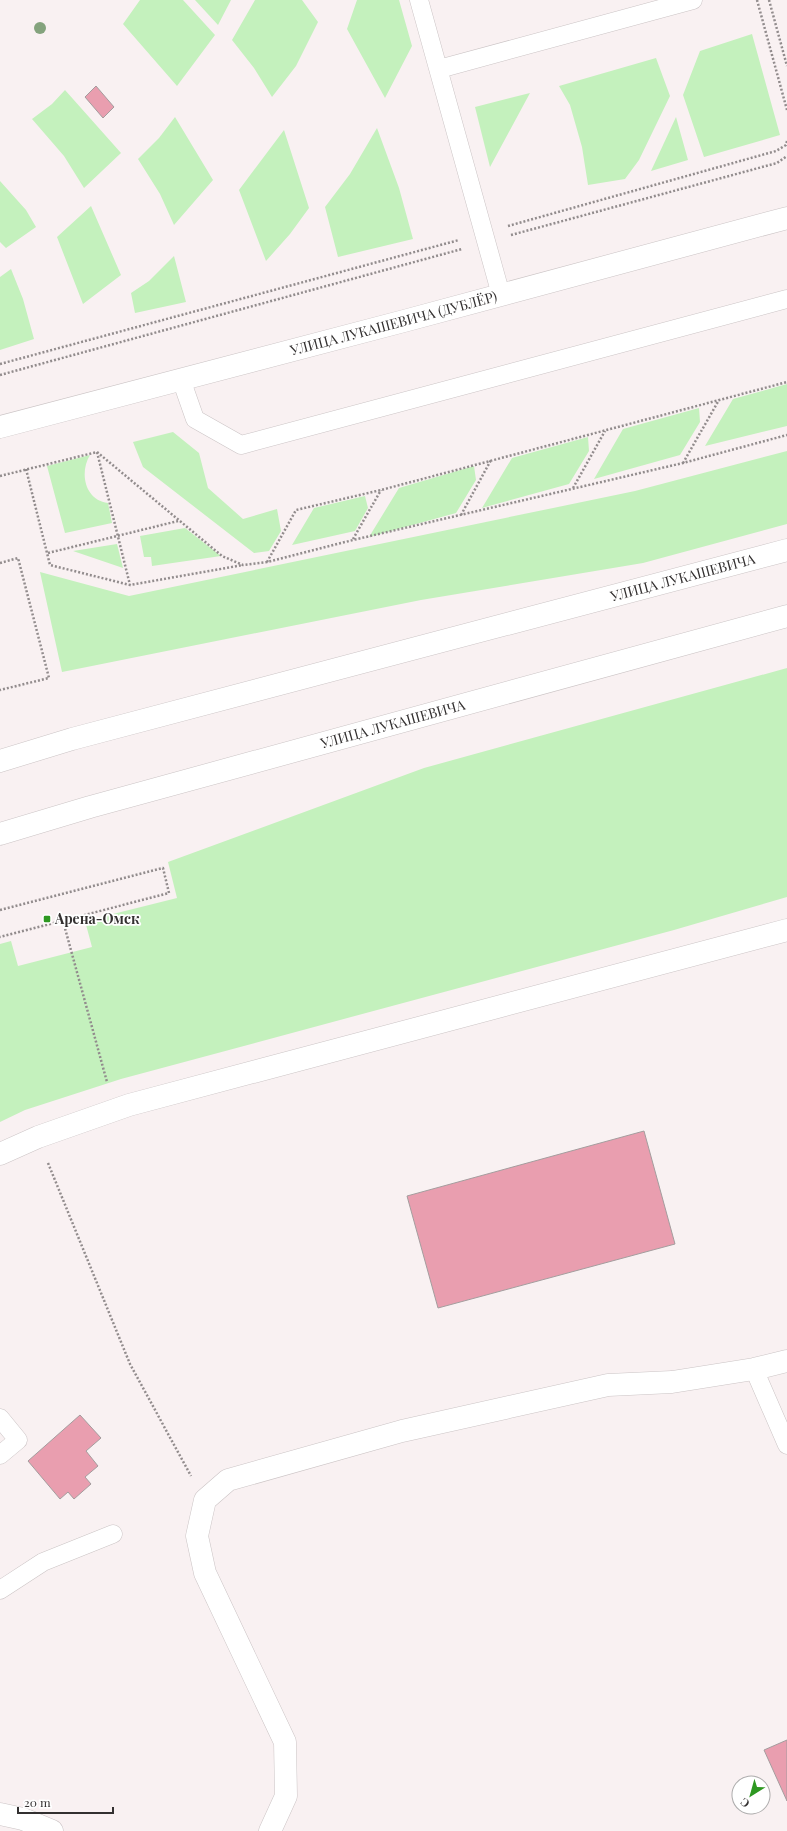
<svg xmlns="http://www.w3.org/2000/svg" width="787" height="1831" viewBox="0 0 787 1831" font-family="'Playfair Display',serif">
<rect width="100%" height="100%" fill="#f9f1f2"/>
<path fill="#c4f1bd" d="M140 0H183L215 35 177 86 123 24Z
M195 0H231L218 25Z
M255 0H302L318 22 296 66 272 97 254 68 232 40Z
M357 0H399L412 46 385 98 347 29Z
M752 34 780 135 704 157 683 95 700 51Z
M656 58 670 96 639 160 625 179 588 185 582 147 570 105 559 86Z
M65 90 121 153 84 188 64 156 32 119 52 104Z
M530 93 490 167 475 107Z
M175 117 213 180 174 225 160 194 138 159 159 138Z
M676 117 688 160 651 171Z
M377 128 399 188 413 239 338 257 325 207 350 174Z
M284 130 309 208 290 234 266 261 239 190Z
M0 181 26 210 36 227 6 248 0 242Z
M91 206 121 275 83 304 57 237Z
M174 256 186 302 135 313 131 293 149 281Z
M11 269 23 299 34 339 0 350V277Z
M787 384V426L705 446 733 399Z
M699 408 700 422 680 455 594 479 623 429Z
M173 432 199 453 208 488 243 519 277 509 281 531 269 551 254 553 143 467 133 442Z
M588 437 589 451 569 484 482 508 512 458Z
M787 451V524L643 563 421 600 62 672 40 572 129 596 635 491Z
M90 455C79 473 85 500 108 503L112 523 65 533 47 466Z
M474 466 476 480 456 513 369 537 399 488Z
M365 496 368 508 355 531 292 545 314 508Z
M185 528 221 556 152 566 151 557H144L140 536Z
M117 544 123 568 73 551Z
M787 668V897L674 930 121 1079 25 1110 0 1122V944L11 941 18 966 92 947 85 921 177 898 168 862 424 768Z"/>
<path fill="#e99eaf" stroke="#a49d9e" d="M96 86 114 107 103 118 85 97Z
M644 1131 675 1244 438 1308 407 1196Z
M80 1415 101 1438 86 1451 98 1466 85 1477 91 1484 74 1499 68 1492 60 1499 28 1461Z
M787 1740V1801L764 1750Z"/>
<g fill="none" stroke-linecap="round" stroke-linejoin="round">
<g stroke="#cbc4c5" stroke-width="19">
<path id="service" d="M419 0 501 295
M439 69 693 0
M181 379 195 419 241 445 787 299
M754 1369 787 1445
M0 1418 18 1440 0 1455
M0 1590 43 1562 113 1534"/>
</g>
<g stroke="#cbc4c5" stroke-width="23">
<path id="minor" d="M0 1814 23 1819 52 1831
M270 1831 286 1796 285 1742 205 1573 197 1536 205 1500 228 1480 402 1431 608 1385 672 1382 754 1369 787 1361"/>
</g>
<g stroke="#cbc4c5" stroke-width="23">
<g id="tertiary">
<path id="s1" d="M0 427 404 321 787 218"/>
</g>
</g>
<g stroke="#cbc4c5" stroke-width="23">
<path id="secondary" d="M0 1154 38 1137 129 1105 787 930"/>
</g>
<g stroke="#cbc4c5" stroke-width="23">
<g id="primary">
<path id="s2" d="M0 761 72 739 787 550"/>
<path id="s3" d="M0 834 90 807 787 616"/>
</g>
</g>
<path stroke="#928c8d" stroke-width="2.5" stroke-dasharray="2 2" stroke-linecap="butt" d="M757 0 787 110
M769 0 787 66
M508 226 776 151 786 145 787 141
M511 235 777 163 787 156
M0 364 459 240
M0 375 462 249
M97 452 222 556 243 565 267 562 353 540 683 463 787 435
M97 452 130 585
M683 463 719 400
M26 469 50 565 130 585 243 565
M0 476 97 452
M573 488 605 431
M461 515 491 460
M353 539 381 490
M48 553 178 521
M267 562 296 510 381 490 787 382
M0 563 18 558 49 678 0 690
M0 910 163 868 169 893 0 937
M63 921 107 1082
M48 1163 130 1364 191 1476"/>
<use href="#service" stroke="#fff" stroke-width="18"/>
<use href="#minor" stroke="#fff" stroke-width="22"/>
<use href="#tertiary" stroke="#fff" stroke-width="22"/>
<use href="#secondary" stroke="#fff" stroke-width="22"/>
<use href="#primary" stroke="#fff" stroke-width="22"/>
</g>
<circle fill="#84a37d" cx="40" cy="28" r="6"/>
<rect fill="#2e9821" stroke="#fff" stroke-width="1.5" x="43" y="915" width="8" height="8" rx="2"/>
<g text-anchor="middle" stroke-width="3.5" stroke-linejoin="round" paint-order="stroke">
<g font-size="14" fill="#333030" stroke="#fff">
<text dy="5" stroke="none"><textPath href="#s1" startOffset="407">УЛИЦА ЛУКАШЕВИЧА (ДУБЛЁР)</textPath></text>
<text dy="5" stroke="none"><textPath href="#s2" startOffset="707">УЛИЦА ЛУКАШЕВИЧА</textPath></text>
<text dy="5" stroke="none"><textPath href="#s3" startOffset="408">УЛИЦА ЛУКАШЕВИЧА</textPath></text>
</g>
<g font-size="14" font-weight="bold" fill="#333030" stroke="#fff" text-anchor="start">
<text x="55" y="924">Арена-Омск</text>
</g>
</g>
<g transform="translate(751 1795) rotate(217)"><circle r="19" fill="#ffffff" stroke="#adacac"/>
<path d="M0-3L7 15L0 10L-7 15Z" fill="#2e9821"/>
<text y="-6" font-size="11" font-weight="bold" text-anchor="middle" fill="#333030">С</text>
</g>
<path d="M18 1807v6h95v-6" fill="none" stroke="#333030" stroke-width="2"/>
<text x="24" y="1807" font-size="12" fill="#333030" stroke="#ffffff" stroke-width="3" paint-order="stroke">20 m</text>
</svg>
